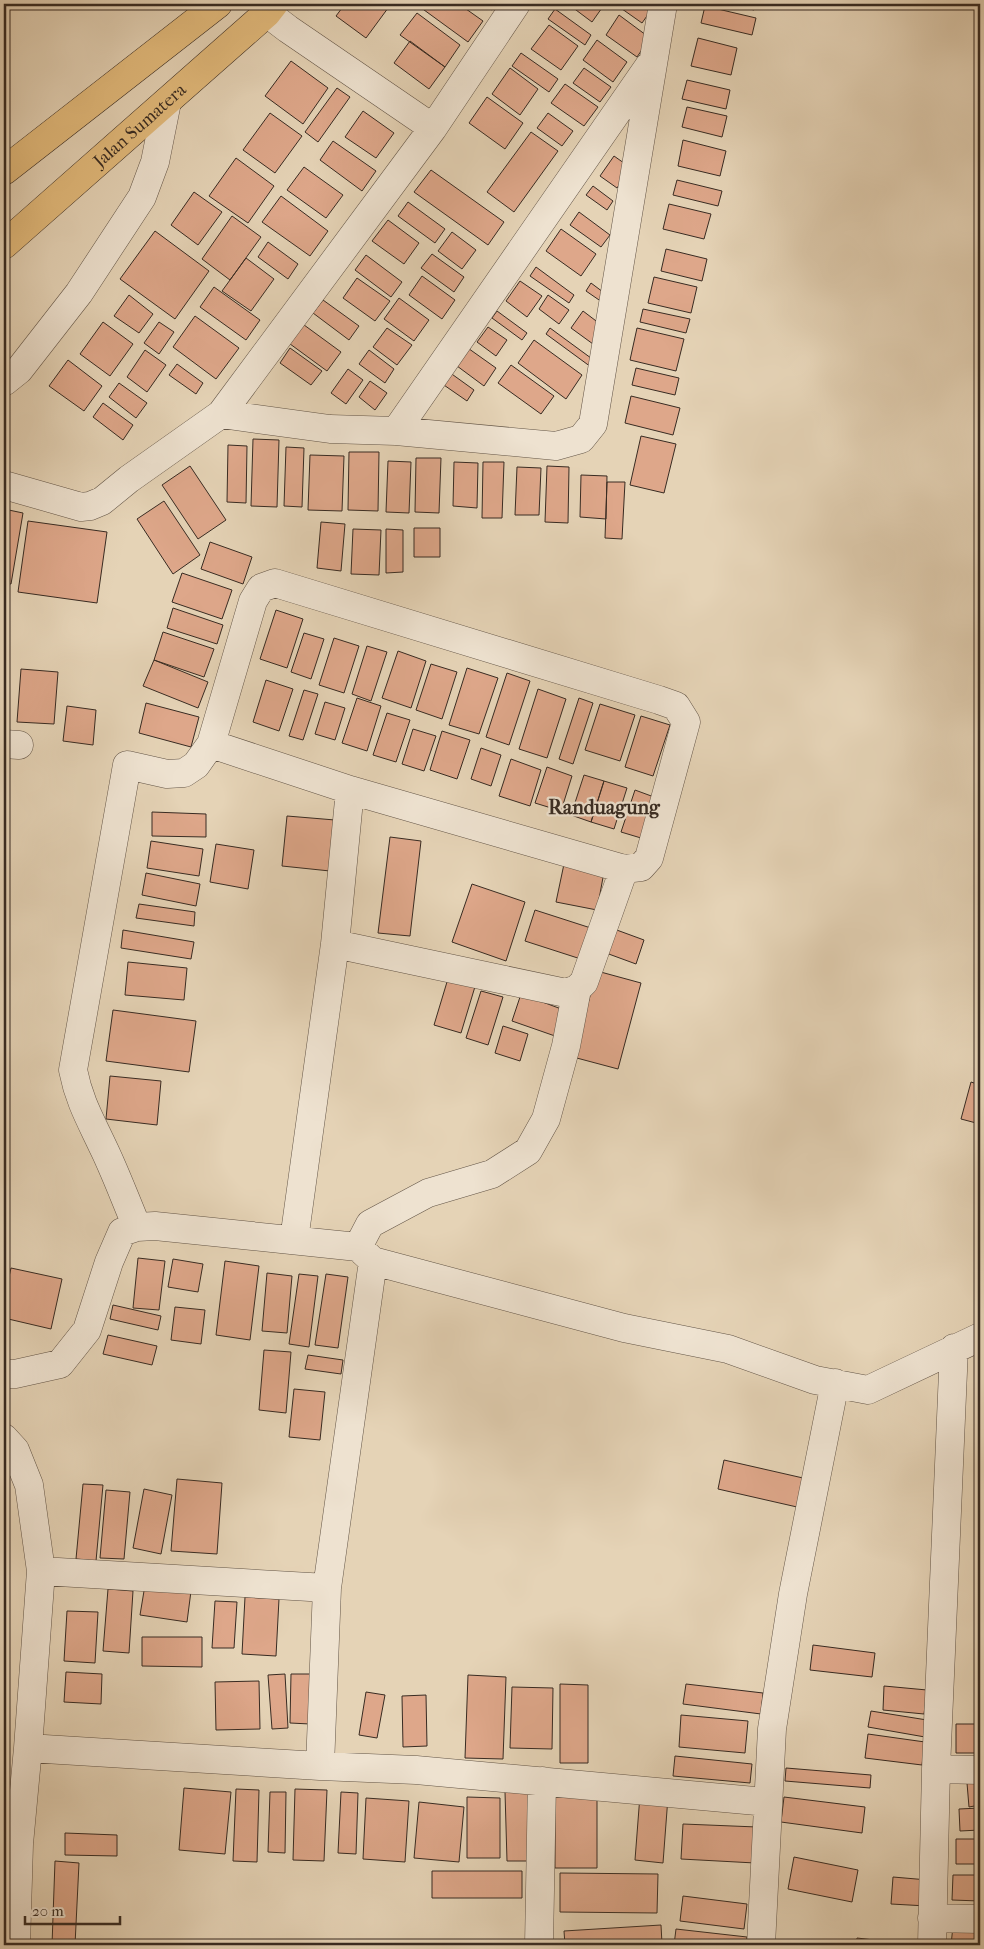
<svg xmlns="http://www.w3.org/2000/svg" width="984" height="1949" viewBox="0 0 984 1949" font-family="'IM FELL French Canon',serif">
<rect width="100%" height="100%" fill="#e5d3b6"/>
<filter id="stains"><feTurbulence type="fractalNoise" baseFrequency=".004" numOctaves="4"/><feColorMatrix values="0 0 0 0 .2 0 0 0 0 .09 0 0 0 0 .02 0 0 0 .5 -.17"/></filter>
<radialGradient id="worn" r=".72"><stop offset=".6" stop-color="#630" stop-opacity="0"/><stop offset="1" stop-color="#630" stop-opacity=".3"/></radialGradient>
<path fill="#dea78a" stroke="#382b22" d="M345 4H391L366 38 336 16Z
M423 4H459L483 21 468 42 420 7Z
M483 4H496L492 10Z
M568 4H603L604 5 592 22Z
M615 4H652L654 6 642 23Z
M729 4H755L754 10Z
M705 6 756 18 752 35 701 23Z
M555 9 591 35 585 45 548 19Z
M417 13 460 45 445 67 400 35Z
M619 15 650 38 637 57 606 35Z
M549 25 578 46 561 70 531 49Z
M698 38 737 48 731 75 691 66Z
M597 40 627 62 613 82 583 60Z
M410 41 445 67 429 89 394 63Z
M521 53 558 79 549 92 512 66Z
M291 61 328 88 303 124 265 96Z
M510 68 538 89 520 115 492 94Z
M584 68 611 87 600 102 573 83Z
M687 80 730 90 726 109 682 99Z
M565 84 598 107 584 126 551 103Z
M337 88 350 97 318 142 305 132Z
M487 97 523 123 505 149 469 123Z
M687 107 727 116 722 137 682 127Z
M363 111 394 133 376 158 345 137Z
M270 113 302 136 275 173 243 150Z
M548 113 573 131 562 146 537 128Z
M531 132 558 151 514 212 487 192Z
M683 140 726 151 720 176 678 166Z
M333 141 376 171 362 191 320 160Z
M614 156 631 168 617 188 600 176Z
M236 158 274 186 248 223 209 196Z
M304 167 343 195 326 218 287 190Z
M431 170 504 222 488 245 414 192Z
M677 180 722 191 718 206 673 195Z
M593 186 613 201 607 210 586 195Z
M194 192 222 212 198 245 171 225Z
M281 196 328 231 310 256 262 222Z
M408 202 445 229 435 243 398 216Z
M669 204 711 214 704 239 663 229Z
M579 212 610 235 601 247 570 225Z
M232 216 261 237 230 280 202 259Z
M388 220 419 243 404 264 372 241Z
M561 229 596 254 581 276 546 251Z
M155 231 209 271 175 319 120 279Z
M452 232 476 250 462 269 438 251Z
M268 242 298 264 288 279 258 257Z
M666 249 707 259 702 281 661 271Z
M432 254 464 277 454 292 421 268Z
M366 255 402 282 391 297 355 270Z
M246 258 274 279 251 311 222 291Z
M536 267 574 295 569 303 530 276Z
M422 276 455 300 442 319 409 295Z
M654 277 697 287 691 313 648 303Z
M357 278 390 301 375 321 343 298Z
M520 281 542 296 527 317 506 301Z
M591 283 607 295 602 302 586 291Z
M214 287 260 320 246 340 200 307Z
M129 295 153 314 139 333 114 316Z
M548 295 569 310 559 324 539 309Z
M399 298 429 320 414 341 384 319Z
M323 300 359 326 349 340 313 313Z
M643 309 690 319 686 333 640 322Z
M497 311 527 333 522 340 492 318Z
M583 311 604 327 593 344 571 328Z
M195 316 239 348 216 379 173 347Z
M103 322 133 344 110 376 80 354Z
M159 322 174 332 159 354 144 343Z
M300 322 341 352 327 371 286 341Z
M488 327 507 340 496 356 477 342Z
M387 328 412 345 397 365 373 347Z
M550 328 595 361 591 367 546 334Z
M637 328 684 339 676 371 630 360Z
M534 340 582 375 566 399 518 363Z
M465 346 496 368 484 386 453 363Z
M290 348 322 371 311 385 280 363Z
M145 350 166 365 147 392 127 377Z
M369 350 394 369 385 383 359 364Z
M68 360 102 386 84 411 49 386Z
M177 364 203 383 196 394 169 375Z
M511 365 554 396 541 414 498 383Z
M636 368 679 378 675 395 632 385Z
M348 369 363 380 346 404 331 393Z
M449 372 474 390 467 401 441 383Z
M370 381 387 393 375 410 359 397Z
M119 383 147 403 136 418 109 397Z
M631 396 680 408 673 435 625 423Z
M103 403 133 425 123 440 93 417Z
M641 436 676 444 664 493 630 485Z
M253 439 279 440 277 507 251 506Z
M228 445 247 446 246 503 227 502Z
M286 447 304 448 302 507 284 506Z
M349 452H379L378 511 348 510Z
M310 455 344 456 342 511 308 510Z
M416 458H441L439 513 415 512Z
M388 461 411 462 409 513 386 512Z
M454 462 478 463 477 508 453 506Z
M483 462H504L502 518H482Z
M190 466 226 520 198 539 162 485Z
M547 466 569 467 568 523 545 522Z
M517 467 541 468 539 515H515Z
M581 475 607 476 606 519 580 517Z
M607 482H625L622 539 605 538Z
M164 501 200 555 173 574 137 519Z
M4 509 23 513 11 584 4 583Z
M28 521 107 532 97 603 18 592Z
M321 522 345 524 341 571 317 568Z
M414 528H440V557H414Z
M353 529 381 530 379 575 351 574Z
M386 529 403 530V572L386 573Z
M210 542 252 557 243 584 201 569Z
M182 573 232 590 222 619 172 602Z
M173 608 223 625 217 644 167 628Z
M276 610 303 619 287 668 260 659Z
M163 632 214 649 204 677 154 660Z
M304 633 324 639 311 679 291 672Z
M334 638 359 646 344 693 319 685Z
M367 646 387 652 371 701 352 694Z
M398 651 426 661 411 708 382 698Z
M154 660 208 682 198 708 143 686Z
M431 664 457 672 442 719 416 710Z
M467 668 498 678 479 734 449 725Z
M21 669 58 672 54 724 17 722Z
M507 673 530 681 509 745 486 737Z
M266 680 293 689 279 731 253 722Z
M538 689 566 699 547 758 519 749Z
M304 690 318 694 303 740 289 736Z
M357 698 381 706 367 751 342 743Z
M579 698 593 703 573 764 559 759Z
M325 702 345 708 335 740 315 734Z
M146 703 199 717 191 747 139 733Z
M600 704 635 715 620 761 585 750Z
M67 706 96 710 93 745 63 741Z
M387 713 410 720 396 762 373 755Z
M641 716 670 725 653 776 625 767Z
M413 729 436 736 424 771 402 764Z
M442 731 470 740 457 779 430 770Z
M481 748 501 755 491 786 471 779Z
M511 759 541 770 530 806 499 796Z
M547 767 572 776 561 811 535 803Z
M584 775 604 781 591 822 571 815Z
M604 781 627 788 614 829 591 822Z
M635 790 654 797 641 838 621 832Z
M152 812 206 814V837L152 836Z
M287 816 335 820 330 871 282 866Z
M390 837 421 841 410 936 378 933Z
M151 841 203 849 199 876 147 868Z
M216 844 254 850 248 889 210 882Z
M564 864 604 872 597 910 556 902Z
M146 873 200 884 196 906 142 895Z
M472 884 525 902 506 961 452 942Z
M139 904 195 912 194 926 136 918Z
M535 910 597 930 587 961 525 941Z
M614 929 644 940 636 964 606 953Z
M123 930 194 942 191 959 121 948Z
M128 962 187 968 184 1000 125 995Z
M597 971 641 983 618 1069 573 1057Z
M450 972 477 980 461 1033 434 1025Z
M481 991 503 997 488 1045 466 1038Z
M521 994 564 1010 555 1036 512 1021Z
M113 1010 196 1021 189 1072 106 1061Z
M503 1026 528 1034 520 1061 495 1053Z
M110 1076 161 1081 157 1125 106 1119Z
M971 1082 980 1085V1124L961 1119Z
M138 1258 165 1261 159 1310 133 1308Z
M173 1259 203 1264 198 1292 168 1287Z
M225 1261 259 1266 250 1340 216 1335Z
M11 1268 62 1279 51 1329 4 1318V1299Z
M267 1273 292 1276 287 1333 262 1331Z
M299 1274 318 1276 309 1347 289 1344Z
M326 1274 348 1277 338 1348 315 1345Z
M113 1305 161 1316 158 1330 110 1319Z
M175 1307 205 1310 201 1344 171 1340Z
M108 1335 157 1346 152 1365 103 1354Z
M264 1350 291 1352 286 1413 259 1410Z
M308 1355 343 1360 341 1374 305 1369Z
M294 1389 325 1392 320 1440 289 1437Z
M724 1460 803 1478 797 1507 718 1489Z
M177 1479 222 1483 217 1554 171 1551Z
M83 1484 103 1485 96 1561 76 1559Z
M144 1489 172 1495 161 1554 133 1548Z
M106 1490 130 1492 124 1559 100 1558Z
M145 1585 191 1591 187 1622 140 1615Z
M108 1589 133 1591 129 1653 103 1651Z
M245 1597 279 1599 276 1656 242 1654Z
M215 1601 237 1602 234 1648H212Z
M67 1611 98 1612 95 1663 64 1661Z
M142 1637H202V1667L142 1666Z
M813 1645 875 1653 872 1677 810 1670Z
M66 1672 102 1674 101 1704 64 1702Z
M285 1674 288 1728 272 1729 268 1675Z
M291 1674H312L310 1724 290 1723Z
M468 1675 506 1677 503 1759 465 1758Z
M259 1681 260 1729 216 1730 215 1682Z
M560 1684 588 1685V1763H560Z
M686 1684 763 1693 761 1714 683 1704Z
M884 1686 927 1690 924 1714 883 1710Z
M512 1687 553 1688 552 1749 510 1748Z
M366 1692 385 1695 377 1738 359 1735Z
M426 1695 427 1746 403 1747 402 1696Z
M871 1711 927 1720 925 1737 868 1727Z
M681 1715 748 1721 745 1753 679 1747Z
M956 1724H980V1753H956Z
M868 1734 925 1742 922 1765 865 1758Z
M675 1756 752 1764 750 1783 673 1776Z
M786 1768 871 1775 870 1788 785 1781Z
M980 1782V1805L969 1807 967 1783Z
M184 1788 231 1792 225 1854 179 1850Z
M236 1789 259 1790 257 1862 233 1861Z
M295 1789 327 1790 324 1861 293 1860Z
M532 1791 533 1861H507L505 1792Z
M270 1792H286L285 1853 268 1852Z
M341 1792 358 1793 356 1854 338 1853Z
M555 1792H597V1868H555Z
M640 1795 668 1797 663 1863 635 1860Z
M467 1797 500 1798V1858H467Z
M784 1797 865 1807 862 1833 781 1822Z
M366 1798 409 1801 405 1862 363 1859Z
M419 1802 464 1807 459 1862 414 1858Z
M980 1808V1830L960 1831 959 1809Z
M683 1824 757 1827 755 1863 681 1859Z
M65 1833 117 1835V1856L65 1855Z
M956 1839H980V1864H956Z
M794 1857 858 1870 852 1902 788 1889Z
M55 1861 79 1863 75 1945H52Z
M432 1871H522V1898H432Z
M560 1873 658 1874 657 1913 560 1912Z
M953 1875H980V1901L952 1900Z
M893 1877 928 1880 927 1906 891 1904Z
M683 1896 747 1904 744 1929 680 1921Z
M661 1925 662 1944 565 1945 564 1931Z
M953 1926 976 1928 975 1945H951Z
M676 1929 747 1937 746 1945H674Z
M857 1938 916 1945H856Z"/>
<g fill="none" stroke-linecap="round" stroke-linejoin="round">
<g stroke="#635547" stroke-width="29">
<path id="minor" d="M267 13 288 29 433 128
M4 382 19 370 79 293 142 197 155 162 167 102
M221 414 330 429 396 431 556 446 581 439 593 424 663 4
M396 431 649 66
M4 485 81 507 90 506 102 501 129 479 221 414 433 128 516 4
M4 744 19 745
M335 944 566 993 577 989 584 982 624 869
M137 1227C126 1201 116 1174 104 1149 91 1121 79 1101 73 1070L127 765 167 774 184 773 196 765 211 744 253 601 261 588 275 583 659 700 676 706 686 722 649 858 641 867 624 869 350 790 211 744
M294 1240 335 944 350 790
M358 1247 370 1224 428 1193 492 1174 528 1151 546 1119 566 1046 577 989
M373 1261 624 1328 728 1349 815 1380 868 1390 980 1337
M4 1374H15L60 1364 87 1330 109 1262 122 1232 137 1227 155 1226 358 1247 373 1261 327 1588 320 1766 416 1770 767 1802
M4 1438 15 1450 29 1485 41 1571 28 1748 19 1844 16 1945
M41 1571 327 1588
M28 1748 320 1766
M936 1769 980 1770
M932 1918 980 1919
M539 1945 542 1781
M761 1945 772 1729 793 1594 835 1383
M932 1945 936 1769 954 1348"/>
</g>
<g stroke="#382b22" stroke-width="29">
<g id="major">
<path d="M4 171 218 4"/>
<path id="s1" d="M4 245 267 13 274 4"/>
</g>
</g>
<use href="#minor" stroke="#eee2d0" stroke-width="28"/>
<use href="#major" stroke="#e2ba7b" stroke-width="28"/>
</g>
<g text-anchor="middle" stroke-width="4.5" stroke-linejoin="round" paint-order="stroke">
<g font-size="18" fill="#382b22" stroke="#eee2d0">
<text dy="6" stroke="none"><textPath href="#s1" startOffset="181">Jalan Sumatera</textPath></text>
</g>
<g font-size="20" font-weight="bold" fill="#382b22" stroke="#eee2d0">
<text x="604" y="814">Randuagung</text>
</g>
</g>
<rect width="984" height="1949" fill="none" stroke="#e5d3b6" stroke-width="20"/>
<rect x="5" y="5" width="974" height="1939" fill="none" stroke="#382b22" stroke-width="2.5"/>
<rect x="10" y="10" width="964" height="1929" fill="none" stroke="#382b22"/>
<path d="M25 1916v8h95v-8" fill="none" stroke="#382b22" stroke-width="2.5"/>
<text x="32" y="1916" font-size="15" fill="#382b22" stroke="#eee2d0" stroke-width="4" paint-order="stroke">20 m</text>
<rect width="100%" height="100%" filter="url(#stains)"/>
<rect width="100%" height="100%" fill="url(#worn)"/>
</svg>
